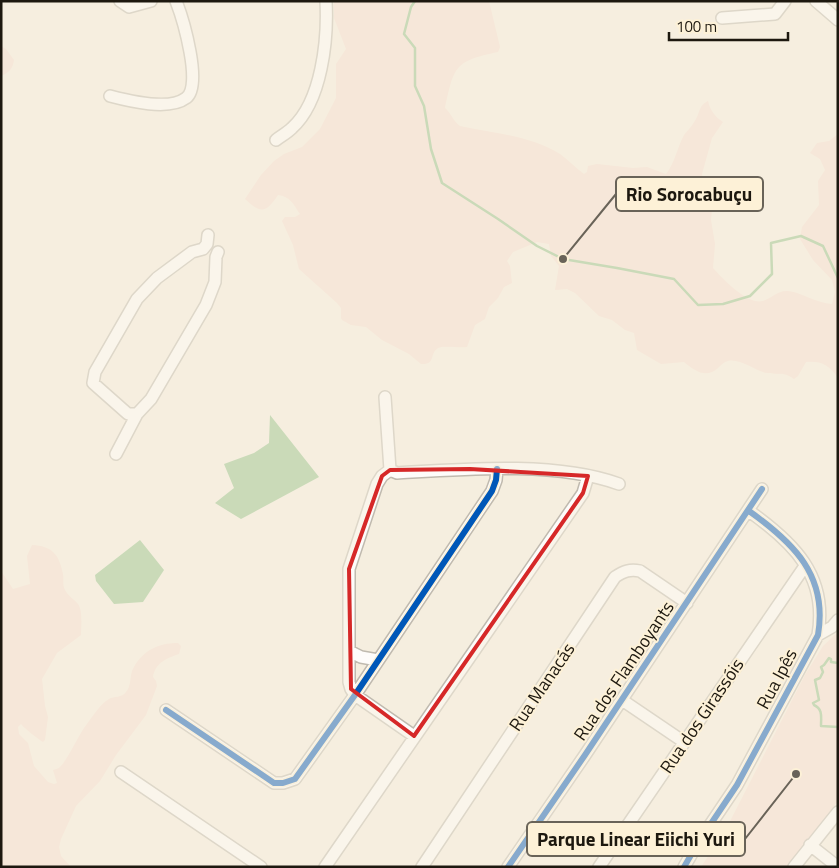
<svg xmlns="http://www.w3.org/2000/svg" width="839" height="868" viewBox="0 0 839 868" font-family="'Titillium Web',sans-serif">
<rect width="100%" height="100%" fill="#f5eedf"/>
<path fill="#f7ddd3" d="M334 1H489L500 47 498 52C454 61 454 67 445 108 451 113 453 121 460 126 493 133 531 136 560 154 568 160 576 168 584 174L587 172 588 166 597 164 633 168 647 167 666 174C675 163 677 148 684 135 688 130 693 125 696 119 700 112 699 105 708 101 710 110 715 117 723 122L712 138 702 174 704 186 711 196 712 208 711 220 715 244 713 268C723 279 747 305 763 301 772 298 778 290 788 291 803 293 816 303 832 304L835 292 832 280 813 260 800 239 802 227 819 205 818 181 825 170 820 159 810 153 817 143 829 141 838 134V378C829 365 822 361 806 362L798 376 794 379C783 371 780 375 768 373 756 372 741 358 728 361 724 362 721 365 718 368 706 379 695 371 684 362L661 364 637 350 634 333 625 330 612 320 599 316 575 293 567 289 555 290 559 266 551 256 549 244 537 242 513 252 507 261 510 266 512 283 504 287 498 298 489 307 485 319 475 325 467 347C459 348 443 345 438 348 429 354 436 365 421 364L409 354 382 340 366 327 351 325 342 320 341 318V308L337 303 299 269 293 245 282 221 285 217H295L300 214C294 205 290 196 278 195 266 213 261 214 245 199L261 175 274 161 284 154 302 147 320 129 336 98V64L346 49 334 18Z
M1 46 6 49 14 60C13 68 9 73 1 76Z
M32 545C52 546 59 554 63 574 64 579 62 585 65 590 68 596 74 599 78 604 83 611 81 627 81 635L57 653 42 679 45 706 48 717 45 740 43 742C38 739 24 728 21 724L18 727 19 734 28 743 34 766 48 782 54 784 57 783 53 770C55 769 58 769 60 767 66 762 78 737 84 728 91 719 99 705 109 699 114 696 122 698 126 692 131 686 130 678 132 671 141 651 158 643 178 643L181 646 179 654C167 658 155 663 153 677L156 681 157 686 146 715 116 755 100 781 76 806 61 839 59 847 61 856 71 867H1V571L13 589 30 584 27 556Z
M838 632V801L787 867H701L725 831 805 675 823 646Z"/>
<path fill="#94c18b" d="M270 415 319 477 241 519 215 503 234 488 224 464 254 453 269 443Z
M140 540 164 570 143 602 114 604 96 581 95 575Z"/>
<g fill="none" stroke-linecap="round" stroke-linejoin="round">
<path stroke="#94c18b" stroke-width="2.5" d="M415 1 411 7 404 34 415 48V86L424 106 431 149 442 183 498 219 537 246 563 259 617 268 674 279 698 305 723 304 750 296 772 274 771 243 801 236 823 246 838 278
M838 663 831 662V659L829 658 824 665 821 667 823 672 820 678 815 680 819 700 813 703 814 705C823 709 821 717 821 726L838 727"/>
<g stroke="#c0baaf" stroke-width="14">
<path id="minor" d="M120 1 129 7 151 1
M816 1 838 20
M722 18 775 14 785 1
M110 96C129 101 169 111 186 98 203 86 183 19 176 1
M276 140C281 136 287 133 292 128 322 101 328 39 326 1
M385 397 390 470
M137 414H128L93 383 95 372 137 299 157 278 192 252 203 249 207 244 208 235
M116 454 137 414 151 399 206 305 215 282 216 257 218 252
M390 470 382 476 377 484 349 569V682L351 689 355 695 414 736
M390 470 397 473C463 469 556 461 619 484
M818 635 832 627 838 620
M349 651 361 657 378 660
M622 700 684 742
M166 710 274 783H283L295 779 355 695 492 491 496 480 497 469
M121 772 261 867
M810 845 838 867
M325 867 583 493 588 476
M422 867 615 577C624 571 630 569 640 571L687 603
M508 867 585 755 762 489
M599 867 805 566
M684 867 698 843 737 785 818 635C828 576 794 543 749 511
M794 867 838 812"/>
</g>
<use href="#minor" stroke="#fefcfa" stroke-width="11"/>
<g stroke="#fdf1d7" stroke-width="9">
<path id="cycleway" d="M166 710 274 783H283L295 779 355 695 492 491 496 480 497 469
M508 867 585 755 762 489
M684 867 698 843 737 785 818 635C828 576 794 543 749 511"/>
</g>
<use href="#cycleway" stroke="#0057b8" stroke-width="6"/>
</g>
<path d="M0 0H839V868H0ZM470 469 588 476 583 493 414 736 351 689 349 569 382 476 390 470Z" fill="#f5eedf" fill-opacity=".55" fill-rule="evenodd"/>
<path fill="none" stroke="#d62828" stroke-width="4" stroke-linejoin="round" d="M470 469 588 476 583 493 414 736 351 689 349 569 382 476 390 470Z"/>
<g text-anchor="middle" stroke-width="4" stroke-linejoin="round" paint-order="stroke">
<g font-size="18" fill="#1d180f" stroke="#fdf1d7">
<text transform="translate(624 671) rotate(-56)" y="6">Rua dos Flamboyants</text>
<text transform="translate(777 679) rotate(-62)" y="6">Rua Ipês</text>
<text transform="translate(542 687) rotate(-56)" y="6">Rua Manacás</text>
<text transform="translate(702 716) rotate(-56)" y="6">Rua dos Girassóis</text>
</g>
</g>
<path fill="none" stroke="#696358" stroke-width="2" d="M563 259L616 194M796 774L745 839"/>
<g fill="#696358" stroke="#fdf1d7" stroke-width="2">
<circle cx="563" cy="259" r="5"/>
<circle cx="796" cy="774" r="5"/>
</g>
<g fill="#fdf1d7" stroke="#696358" stroke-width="2">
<rect x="616" y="177" width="147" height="34" rx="5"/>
<rect x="527" y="822" width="218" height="34" rx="5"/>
</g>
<g font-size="19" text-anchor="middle" font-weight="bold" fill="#1d180f">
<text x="689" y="201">Rio Sorocabuçu</text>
<text x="636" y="846">Parque Linear Eiichi Yuri</text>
</g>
<rect width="839" height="868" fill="none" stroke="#1d180f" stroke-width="5"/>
<path d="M669 32v8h119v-8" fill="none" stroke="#1d180f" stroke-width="2.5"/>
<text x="676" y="32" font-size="15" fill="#1d180f" stroke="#fdf1d7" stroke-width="4" paint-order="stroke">100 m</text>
</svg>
